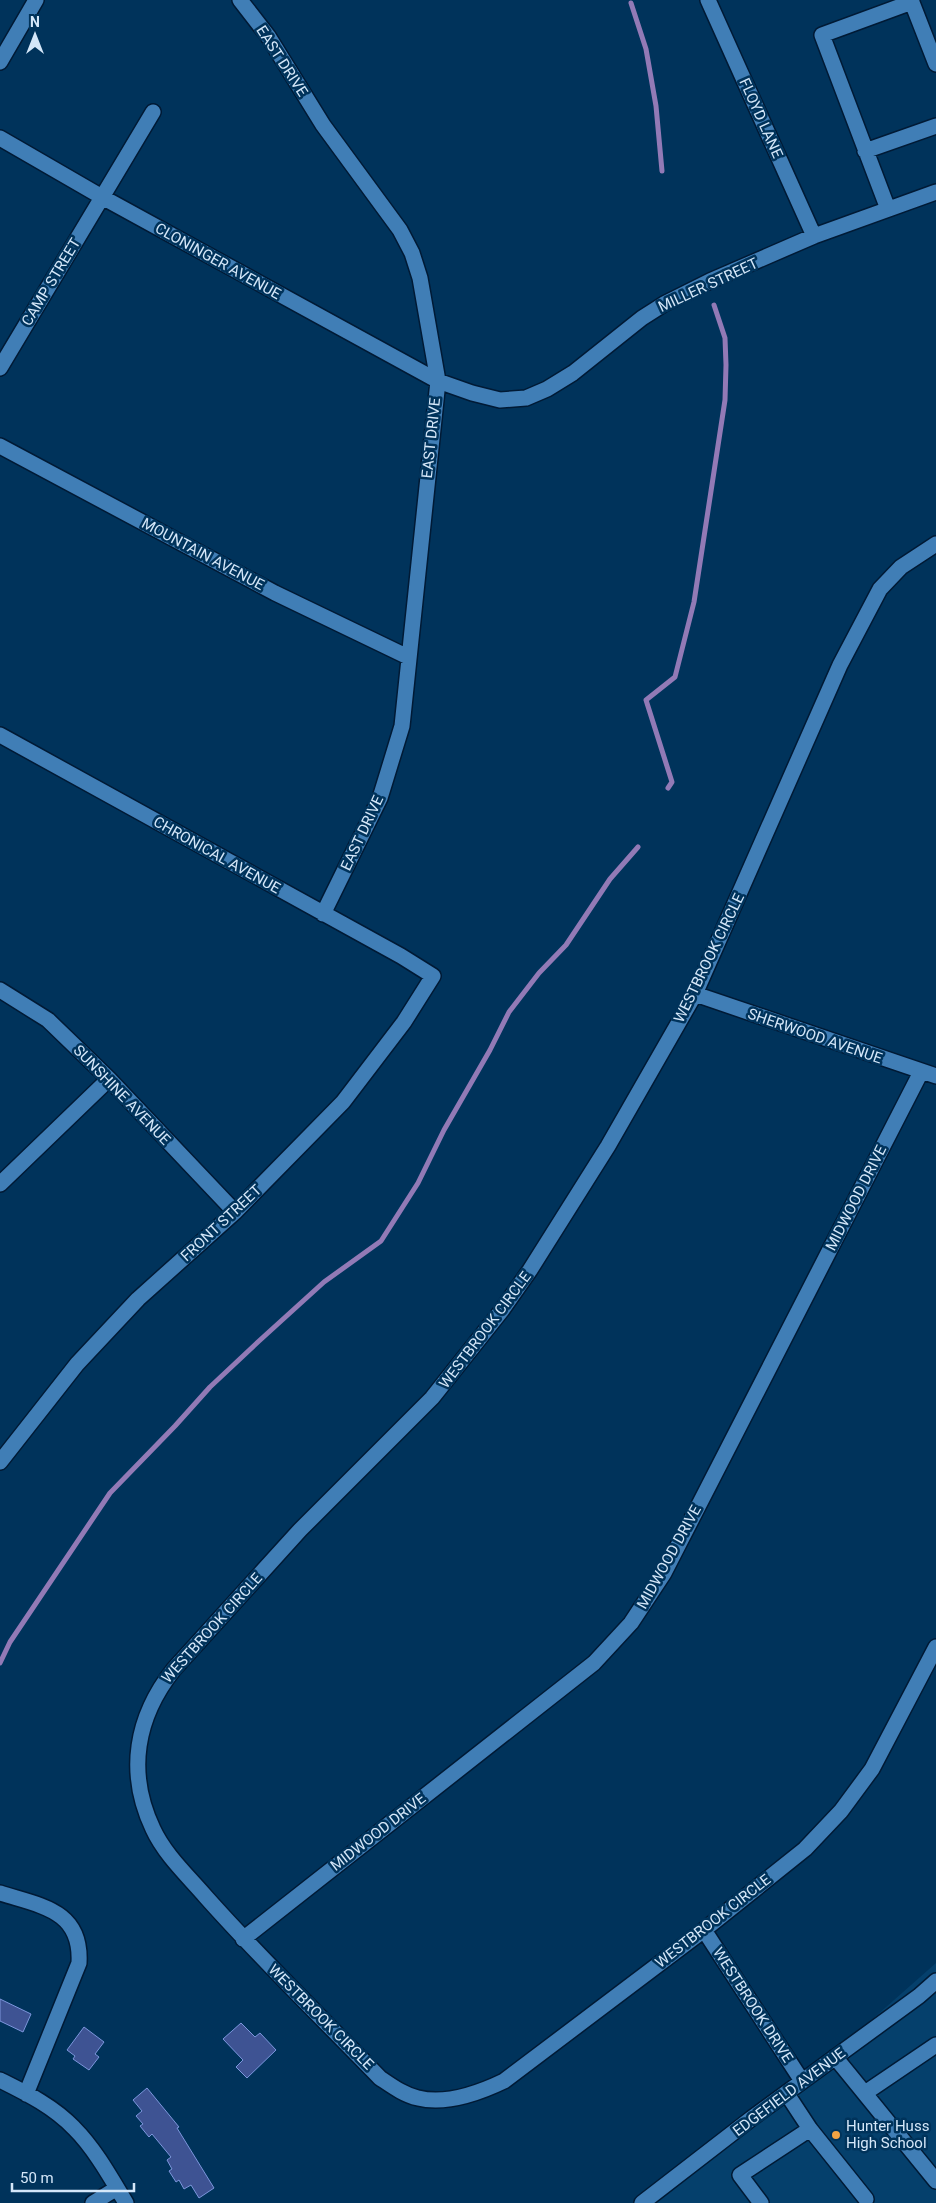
<svg xmlns="http://www.w3.org/2000/svg" width="936" height="2203" viewBox="0 0 936 2203" font-family="Roboto,sans-serif">
<rect width="100%" height="100%" fill="#00335b"/>
<path fill="#05406c" d="M936 1963V2203H656L817 2068Z"/>
<g fill="none" stroke-linecap="round" stroke-linejoin="round">
<path stroke="#927ab6" stroke-width="5" d="M631 3 646 49 656 106 662 171
M668 788 672 782 646 700 675 677 694 602 725 400 726 365 725 338 714 305
M0 1663 10 1642 110 1493 175 1426 210 1387 259 1341 324 1282 381 1241 418 1183 444 1130 490 1050 509 1012 539 973 566 945 610 879 638 847"/>
</g>
<path fill="#3e5393" stroke="#7c96dc" d="M0 1999 31 2014 23 2032 0 2021Z
M241 2023 255 2037 260 2033 276 2050 247 2078 236 2067 243 2060 223 2039Z
M84 2027 104 2042 95 2054 99 2057 89 2070 73 2059 75 2056 67 2050Z
M147 2088 179 2127 177 2128 214 2188 199 2198 191 2185 184 2189 179 2180 176 2182 169 2171 172 2169 167 2160 171 2157 152 2134 149 2137 140 2126 143 2124 136 2116 142 2111 133 2100Z"/>
<g fill="none" stroke-linecap="round" stroke-linejoin="round">
<g stroke="#001a35" stroke-width="18">
<path id="minor" d="M240 0 268 36 323 125 400 230 412 253 420 278 438 381 402 726 380 798 323 914
M708 0 814 236
M911 0 936 64
M0 62 36 0
M0 138 102 197 438 381 472 393 500 400 526 398 547 389 573 373 642 318 664 304 710 281 814 236 936 192
M865 151 936 126
M888 209 822 35 912 2
M0 368 153 112
M0 446 275 593 408 657
M936 544 901 567 880 589 840 665 695 994 608 1146 530 1270 502 1310 432 1398 300 1530 174 1669C136 1717 126 1772 153 1829 165 1855 188 1876 206 1897 262 1960 322 2018 380 2078 392 2086 404 2095 418 2098 446 2105 479 2093 504 2081L704 1930 805 1849 841 1811 872 1769 936 1647
M0 735 401 956 433 976 404 1022 343 1102 235 1212 138 1299 77 1364 0 1462
M0 990 48 1020 109 1079 235 1212
M695 994 936 1076
M0 1184 109 1079
M0 1893C41 1906 82 1910 79 1963L26 2094
M704 1930 802 2081
M243 1939 594 1663 631 1623 664 1573 921 1072
M835 2057 936 2181
M0 2080C26 2093 53 2106 74 2128 95 2149 111 2178 126 2203
M865 2093 936 2045
M787 2094 810 2129 866 2199
M93 2203 117 2188
M642 2203 752 2118 919 1996 936 1981
M761 2203 740 2175 810 2129"/>
</g>
<use href="#minor" stroke="#407eb6" stroke-width="15"/>
</g>
<circle fill="#f3a443" stroke="#00335b" stroke-width="2" cx="836" cy="2135" r="5"/>
<g text-anchor="middle" stroke-width="5" stroke-linejoin="round" paint-order="stroke">
<g font-size="15" fill="#d4e7f9" stroke="#00335b">
<text transform="translate(282 61) rotate(57)" y="5">EAST DRIVE</text>
<text transform="translate(761 118) rotate(66)" y="5">FLOYD LANE</text>
<text transform="translate(218 261) rotate(29)" y="5">CLONINGER AVENUE</text>
<text transform="translate(51 282) rotate(-59)" y="5">CAMP STREET</text>
<text transform="translate(708 285) rotate(-25)" y="5">MILLER STREET</text>
<text transform="translate(431 438) rotate(-84)" y="5">EAST DRIVE</text>
<text transform="translate(203 554) rotate(28)" y="5">MOUNTAIN AVENUE</text>
<text transform="translate(362 833) rotate(-65)" y="5">EAST DRIVE</text>
<text transform="translate(217 855) rotate(29)" y="5">CHRONICAL AVENUE</text>
<text transform="translate(709 958) rotate(-64)" y="5">WESTBROOK CIRCLE</text>
<text transform="translate(815 1036) rotate(19)" y="5">SHERWOOD AVENUE</text>
<text transform="translate(122 1095) rotate(46)" y="5">SUNSHINE AVENUE</text>
<text transform="translate(856 1198) rotate(-63)" y="5">MIDWOOD DRIVE</text>
<text transform="translate(221 1223) rotate(-43)" y="5">FRONT STREET</text>
<text transform="translate(485 1330) rotate(-53)" y="5">WESTBROOK CIRCLE</text>
<text transform="translate(669 1557) rotate(-61)" y="5">MIDWOOD DRIVE</text>
<text transform="translate(212 1628) rotate(-48)" y="5">WESTBROOK CIRCLE</text>
<text transform="translate(378 1832) rotate(-38)" y="5">MIDWOOD DRIVE</text>
<text transform="translate(713 1921) rotate(-38)" y="5">WESTBROOK CIRCLE</text>
<text transform="translate(753 2005) rotate(57)" y="5">WESTBROOK DRIVE</text>
<text transform="translate(321 2017) rotate(45)" y="5">WESTBROOK CIRCLE</text>
<text transform="translate(789 2092) rotate(-37)" y="5">EDGEFIELD AVENUE</text>
</g>
<g font-size="15" fill="#d4e7f9" stroke="#00335b" text-anchor="start">
<text x="846" y="2131">Hunter Huss<tspan x="846" dy="17">High School</tspan></text>
</g>
</g>
<g transform="translate(35 35)" stroke="#00335b" stroke-width="4" paint-order="stroke">
<path d="M0-4L9 19L0 12L-9 19Z" fill="#d4e7f9"/>
<text y="-8" font-size="14" font-weight="bold" text-anchor="middle" fill="#d4e7f9">N</text>
</g>
<path d="M12 2183v8h122v-8" fill="none" stroke="#d4e7f9" stroke-width="2.5"/>
<text x="20" y="2183" font-size="15" fill="#d4e7f9" stroke="#00335b" stroke-width="4" paint-order="stroke">50 m</text>
</svg>
